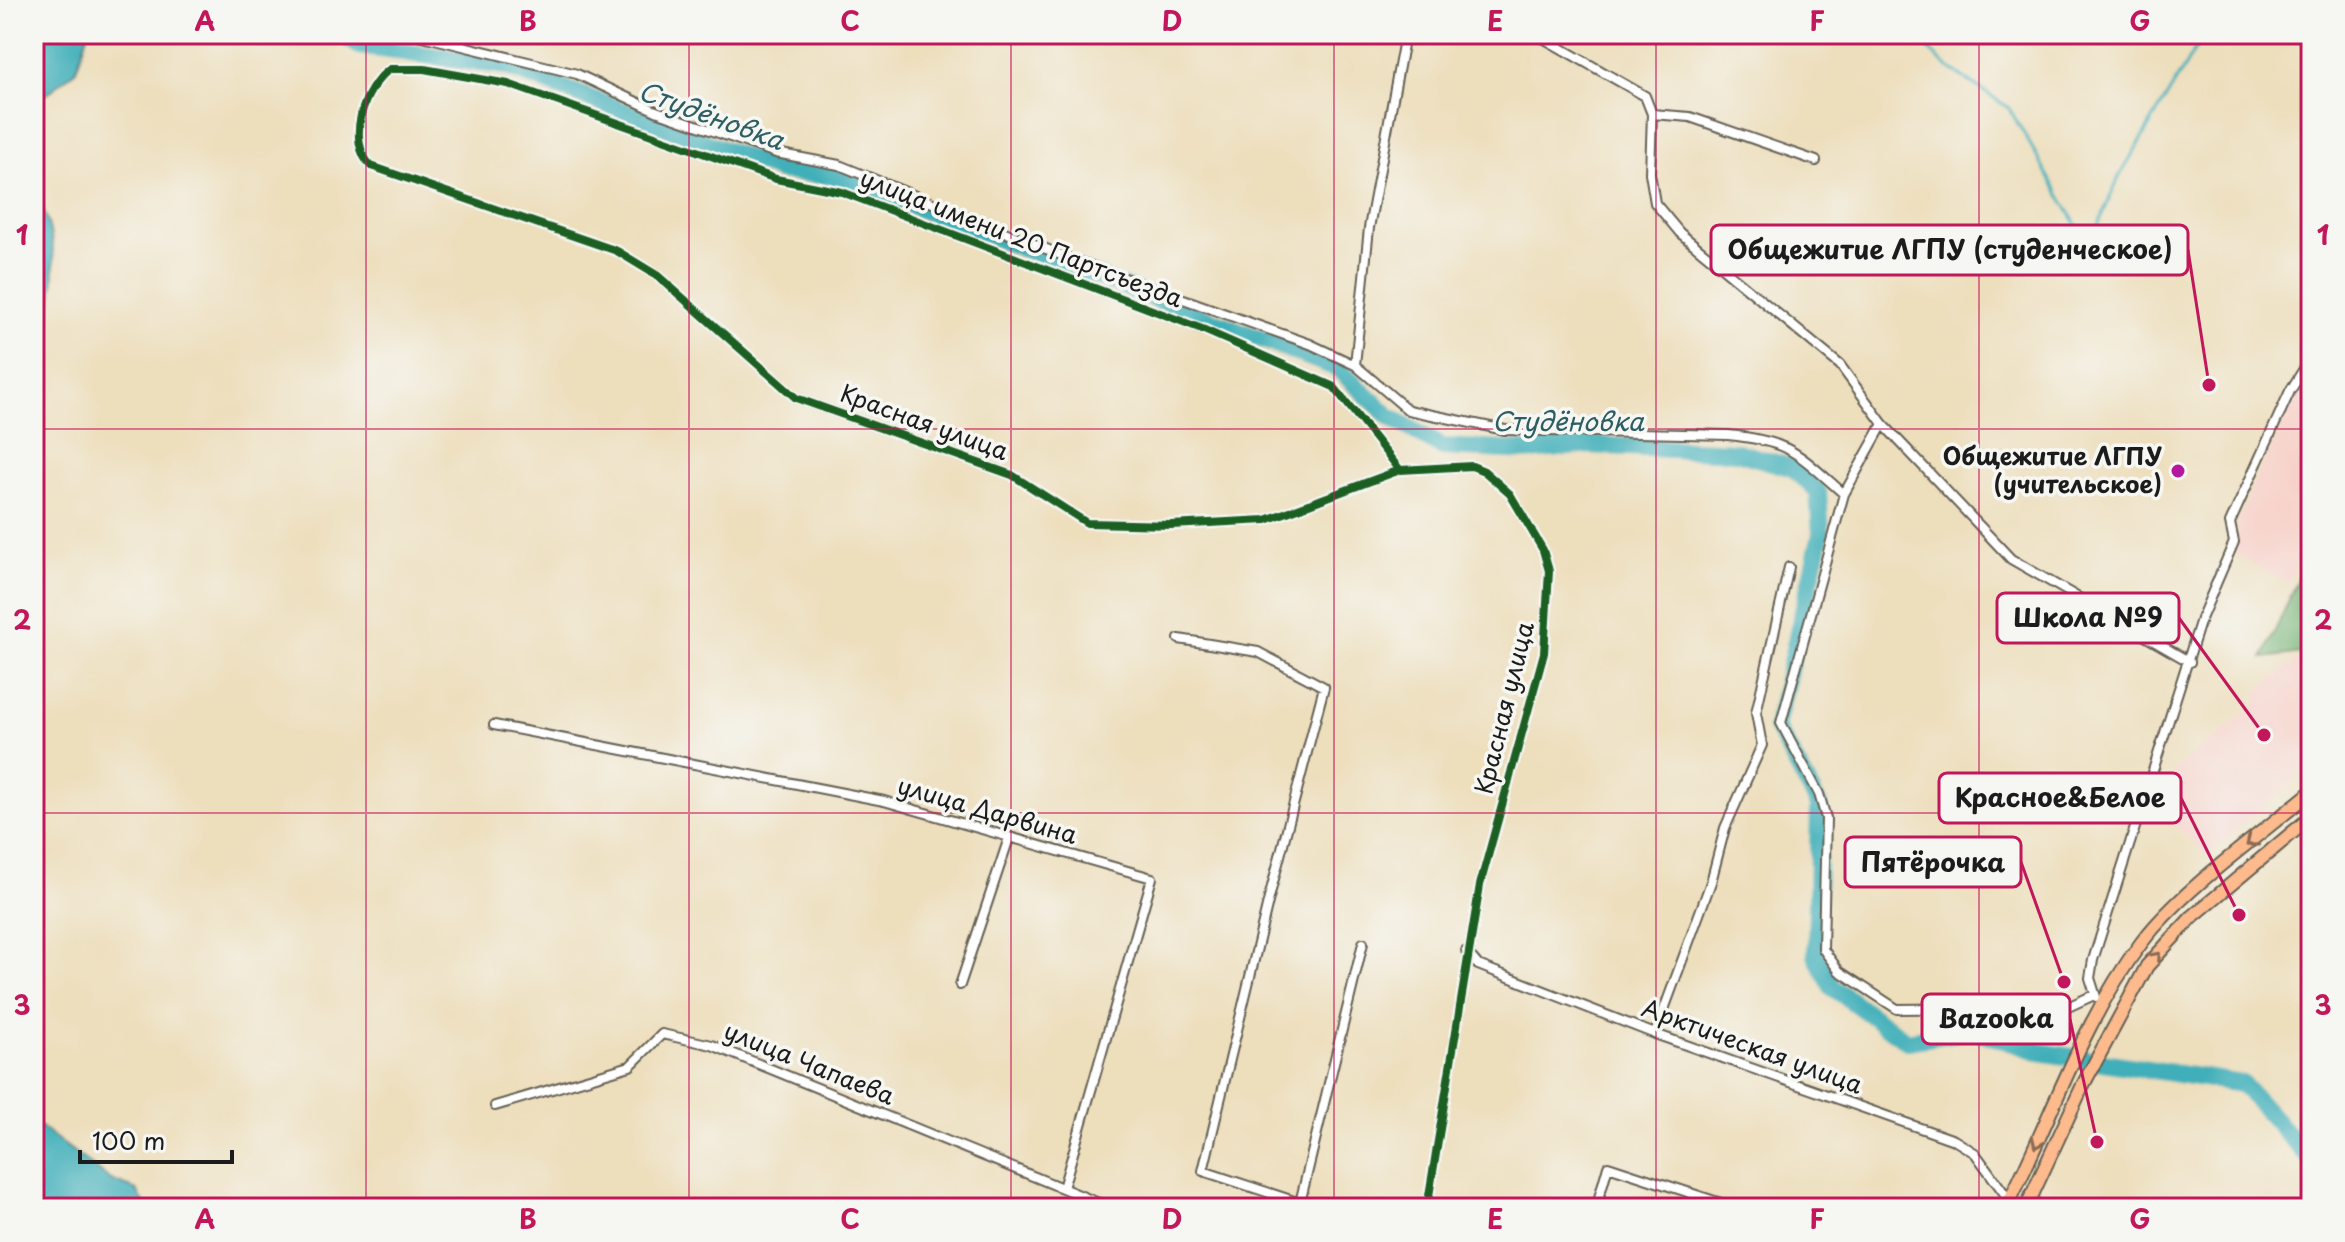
<svg xmlns="http://www.w3.org/2000/svg" width="2345" height="1242" viewBox="0 0 2345 1242" font-family="'Playpen Sans',sans-serif">
<rect width="100%" height="100%" fill="#f6f6f2"/>
<filter id="ink" filterUnits="userSpaceOnUse"><feTurbulence type="fractalNoise" baseFrequency=".0125" numOctaves="2"/><feDisplacementMap in="SourceGraphic" scale="16" xChannelSelector="R" yChannelSelector="G"/><feConvolveMatrix kernelMatrix="1 2 1 2 8 2 1 2 1" color-interpolation-filters="sRGB"/></filter>
<filter id="wash" filterUnits="userSpaceOnUse"><feTurbulence type="fractalNoise" baseFrequency=".006" numOctaves="4" result="noise"/><feDisplacementMap in="SourceGraphic" scale="32" xChannelSelector="R" yChannelSelector="G"/><feGaussianBlur stdDeviation="1.8" result="paint"/><feColorMatrix in="noise" values="0 0 0 0 0 0 0 0 0 0 0 0 0 0 0 0 0 1.4 0 .05"/><feComposite in="paint" operator="in"/></filter>
<g filter="url(#wash)">
<rect width="100%" height="100%" fill="#eddebc"/>
<path fill="#f7d1c9" d="M2298 388 2311 393V537L2288 583 2234 554 2240 514Z
M2301 656 2311 657V766L2206 855 2178 828 2164 807 2175 769 2257 704 2255 693Z"/>
<path fill="#72b070" stroke="#476646" stroke-width="2" d="M2311 550 2307 628 2311 652 2263 658Z"/>
<path fill="#3fafb9" stroke="#2e666a" stroke-width="2" d="M34 34H88L76 70 47 94H34Z
M34 193C70 246 49 327 34 383Z
M34 1122 111 1180 137 1190 145 1205 34 1208Z"/>
<g fill="none" stroke-linecap="round" stroke-linejoin="round">
<path stroke="#3fafb9" stroke-width="3" d="M1912 34 1946 66 2009 108 2089 246 2119 177 2204 34"/>
<path stroke="#3fafb9" stroke-width="18" d="M342 34 359 46 505 66 780 171 833 176 1337 368 1389 416 1442 447 1531 451 1586 445 1737 452 1793 468 1818 492 1821 534 1776 727 1819 805 1816 955 1832 987 1907 1041 1974 1030 2040 1052 2242 1084 2311 1160"/>
</g>
</g>
<g filter="url(#ink)">
<g fill="none" stroke-linecap="round" stroke-linejoin="round">
<g stroke="#656054" stroke-width="12">
<path id="street" d="M414 34 577 74 656 111 776 153 839 165 1071 259 1310 344 1355 365 1408 410 1505 430 1728 435C1791 441 1798 454 1844 494L1781 723 1819 794 1826 818 1823 949 1839 971 1897 1009 1987 1008 2049 1033 2059 1011 2094 995
M1536 34 1645 96 1652 114 1650 173 1655 203 1680 233 1840 365 1883 424 2011 559 2190 662
M1652 114 1690 117 1816 161
M1355 365 1369 228 1405 34
M1400 470 1334 387 1202 329 842 192 776 179 508 84 424 69H390C363 88 346 141 371 166L617 251 658 276 796 398 1012 475 1087 523 1171 525 1266 520 1400 470 1472 466 1484 471 1510 494 1543 550 1549 571 1544 653 1480 885 1427 1208
M1844 494 1883 424
M1179 639 1258 652 1324 687 1269 898 1203 1171 1300 1203
M494 725 884 801 1152 878 1063 1188
M1466 951 1478 965 1655 1034 1954 1140 1975 1153 2015 1208
M960 985 1009 838
M2096 997 2090 978 2093 960 2201 619 2234 542 2230 523 2290 391 2311 358
M1655 1034 1711 882 1725 828 1762 745 1756 713 1789 567
M495 1106 630 1066 662 1034 712 1045 1111 1208
M1299 1207 1363 943
M1596 1208 1608 1166 1736 1208
M1690 1208 1696 1196"/>
</g>
<g stroke="#656054" stroke-width="16">
<path id="primary" d="M2006 1208C2051 1120 2082 1021 2142 942 2181 890 2260 835 2311 792
M2026 1208 2083 1085 2147 966 2192 917 2311 817"/>
</g>
<use href="#street" stroke="#fff" stroke-width="8"/>
<use href="#primary" stroke="#fcba8d" stroke-width="12"/>
<g stroke="#f6f6f2" stroke-width="13">
<path id="cycleway" d="M1400 470 1334 387 1202 329 842 192 776 179 508 84 424 69H390C363 88 346 141 371 166L617 251 658 276 796 398 1012 475 1087 523 1171 525 1266 520 1400 470 1472 466 1484 471 1510 494 1543 550 1549 571 1544 653 1480 885 1427 1208"/>
</g>
<use href="#cycleway" stroke="#1b5e20" stroke-width="8"/>
</g>
<defs><path id="oneway-chevron" d="M-2-3.5L2.5 0L-2 3.5" fill="none" stroke-width="1.6" stroke-linecap="round" stroke-linejoin="round" transform="scale(2)"/></defs>
<g stroke="#8c6b54">
<use href="#oneway-chevron" transform="translate(2251 842) rotate(140)"/>
<use href="#oneway-chevron" transform="translate(2156 957) rotate(-48)"/>
<use href="#oneway-chevron" transform="translate(2037 1143) rotate(114)"/>
</g>
</g>
<path fill="none" stroke="#c2185b" stroke-width="2" stroke-opacity="0.55" d="M366 34V1208M689 34V1208M1011 34V1208M1334 34V1208M1656 34V1208M1979 34V1208M34 429H2311M34 813H2311"/>
<circle fill="#b5179e" stroke="#f6f6f2" stroke-width="3" cx="2178" cy="471" r="8"/>
<g text-anchor="middle" stroke-width="7" stroke-linejoin="round" paint-order="stroke">
<g font-size="24" fill="#1c1c1c" stroke="#f6f6f2">
<text transform="translate(1021 239) rotate(21)" y="8">улица имени 20 Партсъезда</text>
<text transform="translate(924 423) rotate(20)" y="8">Красная улица</text>
<text transform="translate(1505 708) rotate(-76)" y="8">Красная улица</text>
<text transform="translate(987 811) rotate(16)" y="8">улица Дарвина</text>
<text transform="translate(1752 1047) rotate(20)" y="8">Арктическая улица</text>
<text transform="translate(809 1064) rotate(22)" y="8">улица Чапаева</text>
</g>
<g font-size="24" font-weight="bold" fill="#1c1c1c" stroke="#f6f6f2" text-anchor="end">
<text x="2162" y="465">Общежитие ЛГПУ<tspan x="2162" dy="28">(учительское)</tspan></text>
</g>
<g font-size="26" font-style="italic" fill="#2c5e63" stroke="#f6f6f2">
<text transform="translate(711 116) rotate(20)" y="9">Студёновка</text>
<text x="1568" y="431">Студёновка</text>
</g>
</g>
<path fill="none" stroke="#c2185b" stroke-width="3" d="M2209 385L2188 250M2264 735L2179 618M2239 915L2181 798M2064 982L2021 862M2097 1142L2070 1019"/>
<g fill="#c2185b" stroke="#f6f6f2" stroke-width="3">
<circle cx="2209" cy="385" r="8"/>
<circle cx="2264" cy="735" r="8"/>
<circle cx="2239" cy="915" r="8"/>
<circle cx="2064" cy="982" r="8"/>
<circle cx="2097" cy="1142" r="8"/>
</g>
<g fill="#f6f6f2" stroke="#c2185b" stroke-width="3">
<rect x="1711" y="225" width="477" height="50" rx="8"/>
<rect x="1997" y="593" width="182" height="50" rx="8"/>
<rect x="1939" y="773" width="242" height="50" rx="8"/>
<rect x="1845" y="837" width="176" height="50" rx="8"/>
<rect x="1922" y="994" width="148" height="50" rx="8"/>
</g>
<g font-size="26" text-anchor="middle" font-weight="bold" fill="#1c1c1c">
<text x="1950" y="259">Общежитие ЛГПУ (студенческое)</text>
<text x="2088" y="627">Школа №9</text>
<text x="2060" y="807">Красное&amp;Белое</text>
<text x="1933" y="872">Пятёрочка</text>
<text x="1996" y="1028">Bazooka</text>
</g>
<rect width="2345" height="1242" fill="none" stroke="#f6f6f2" stroke-width="88"/>
<path d="M80 1150v12h152v-12" fill="none" stroke="#1c1c1c" stroke-width="4"/>
<text x="92" y="1150" font-size="24" fill="#1c1c1c" stroke="#f6f6f2" stroke-width="6" paint-order="stroke">100 m</text>
<rect x="44" y="44" width="2257" height="1154" fill="none" stroke="#c2185b" stroke-width="3"/>
<g font-size="26" text-anchor="middle" font-weight="bold" fill="#c2185b">
<text x="205" y="31">A</text>
<text x="528" y="31">B</text>
<text x="850" y="31">C</text>
<text x="1172" y="31">D</text>
<text x="1495" y="31">E</text>
<text x="1817" y="31">F</text>
<text x="2140" y="31">G</text>
<text x="22" y="245">1</text>
<text x="2323" y="245">1</text>
<text x="22" y="630">2</text>
<text x="2323" y="630">2</text>
<text x="22" y="1015">3</text>
<text x="2323" y="1015">3</text>
<text x="205" y="1229">A</text>
<text x="528" y="1229">B</text>
<text x="850" y="1229">C</text>
<text x="1172" y="1229">D</text>
<text x="1495" y="1229">E</text>
<text x="1817" y="1229">F</text>
<text x="2140" y="1229">G</text>
</g>
</svg>
